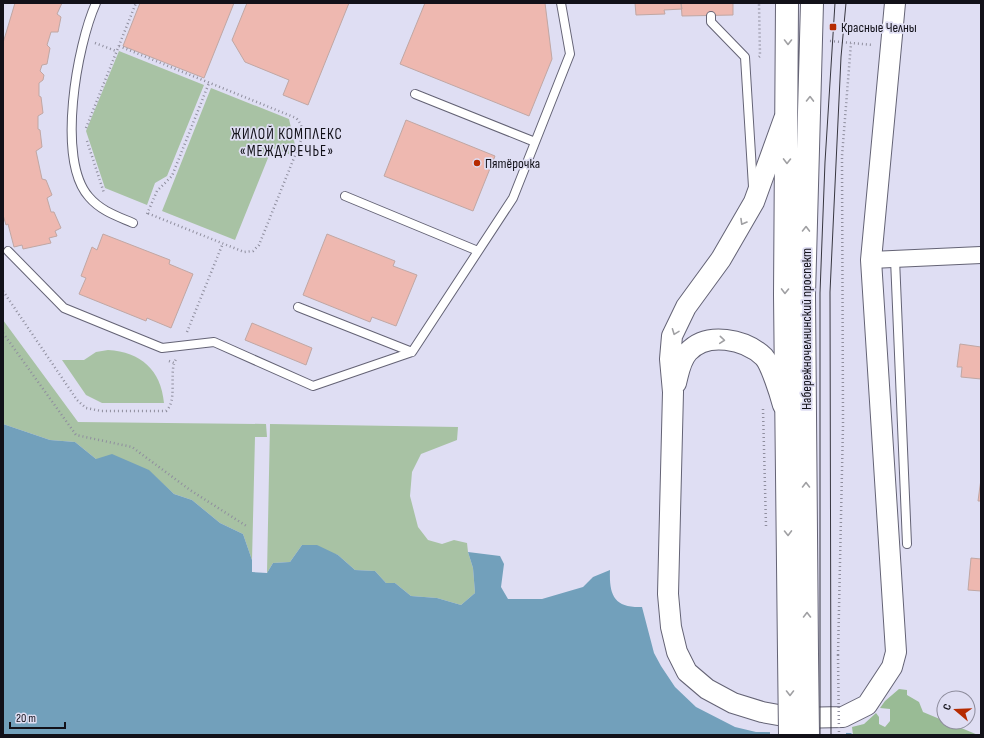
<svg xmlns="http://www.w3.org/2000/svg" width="984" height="738" viewBox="0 0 984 738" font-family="'Sofia Sans Condensed',sans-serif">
<rect width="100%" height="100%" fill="#dfdef3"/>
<path fill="#a8c2a4" d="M119 51 204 85 167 176 155 183 147 205 105 188 86 131Z
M211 88 289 119 295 145 291 155 272 148 235 240 162 211Z
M3 320 78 422 266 424 267 437H255L252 560 243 534 220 523 192 500 174 494 148 470 96 459 75 442 50 440 3 424Z
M108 350C141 352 161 370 164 403H102L86 395 62 360H84L96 352Z
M270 424 458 427 457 440 421 454 412 472 410 496 418 527 428 540 442 544 454 540 467 543 468 552 473 568 475 593 461 605 437 598 411 596 395 583H386L375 571 355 570 338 555 302 545 290 562 273 563 267 573Z"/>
<path fill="#99bb95" d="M899 689 907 690V695L919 702 923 712 978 735H853L852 727 864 724 876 713 879 717V724L885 727 890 721V709L880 708 885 701Z"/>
<path fill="#72a0bb" d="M3 424 50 440 75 442 96 459 112 454 149 470 174 494 192 500 220 523 243 534 252 560V572L267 573 273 563 290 562 302 545H317L338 555 355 570 375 571 386 583H395L411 596 437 598 461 605 475 593 473 568 468 552 500 556 504 564 501 587 508 599H542L583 587 593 577 610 570C609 595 614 608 642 607L654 653 661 666 675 687 696 707 735 727 756 732 851 733 853 735H3Z"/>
<path fill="#dfdef3" d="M770 730 846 731V735H770Z"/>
<path fill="#eeb8b0" stroke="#c0a7a4" d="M15 3H62L57 14 61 17 58 32H51L47 45 50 48 47 64 42 65 40 71 44 75 43 80 39 83V96L41 97 43 113 38 116V129L40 130 42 147 36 151 42 179 46 180 52 195 47 198 51 212H54L61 228 55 231 57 236 49 238 51 243 23 249 22 245 14 247 8 224 6 225 3 215V43Z
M140 3H234L204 78 123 46Z
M247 3H349L308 105 283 95 289 80 245 62 232 40Z
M425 3H545L552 59 529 116 400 64Z
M635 3H681L682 9 664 10 665 14 636 15Z
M681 3H733V15L682 16Z
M406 120 495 156 473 211 384 176Z
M103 234 170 260 169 264 193 274 171 328 147 318 146 321 79 294 86 278 81 276 92 247 97 250Z
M327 234 395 261 393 266 417 275 396 326 372 317 370 322 303 295Z
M252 323 312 348 306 365 245 340Z
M960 344 981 347V379L961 377 962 367H957Z
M981 479V501H978Z
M971 558 981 559V591L968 590Z"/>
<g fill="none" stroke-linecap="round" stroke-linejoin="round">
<g stroke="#646375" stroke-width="10">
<path id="service" d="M96 3C77 45 56 160 89 197 101 211 117 216 133 223
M711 16V22L745 57 753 187
M415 94 535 142
M345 196 478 251
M8 251 64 308 162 348 214 342 313 386 412 352 513 198 570 54 561 3
M895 259 907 544
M298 307 412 352"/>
</g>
<g stroke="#646375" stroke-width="18">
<path id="minor" d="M871 260 981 255"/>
</g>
<g stroke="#646375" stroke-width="22">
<path id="tertiary" d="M784 119 754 202 721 259 686 307 672 336 670 359 673 392 668 594 671 627 677 652 687 672 707 689 733 703 762 712 795 718 843 717 867 705 892 667 896 652 871 260 895 3
M676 383C679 372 680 361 688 352 707 331 745 339 764 357 771 365 780 394 783 405"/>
</g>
<g stroke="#646375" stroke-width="24">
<path id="primary" d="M787 3 785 295 789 654
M807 654 804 295 812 3"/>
</g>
<path stroke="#8f8e9e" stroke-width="2.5" stroke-dasharray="1 3" stroke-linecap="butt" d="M830 41 873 45
M95 43 116 51
M119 46 296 118C302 124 303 130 302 138L259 245 253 251 244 252 147 213
M759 57 760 56 759 3
M86 128 136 3
M87 141 104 193
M147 214 157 191 172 176 209 83
M3 291 77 400 86 408 101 411H166C177 401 170 377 174 364
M187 332 223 243
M3 333 76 435 132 447 190 490 248 527
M169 361 174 363 176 359
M763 409 766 526
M838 655 843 425 842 156 851 43"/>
<use href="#service" stroke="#fff" stroke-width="8"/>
<use href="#minor" stroke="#fff" stroke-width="16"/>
<use href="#tertiary" stroke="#fff" stroke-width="20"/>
<use href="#primary" stroke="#fff" stroke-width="22"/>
<path stroke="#373640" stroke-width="1" d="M820 735V293L825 162 835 3
M831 735 830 292 841 57 846 3"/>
<g stroke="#646375" stroke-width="24" stroke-linecap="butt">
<path id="primary-bridge" d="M789 654 790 735
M807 654 808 735"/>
</g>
<path stroke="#8f8e9e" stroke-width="2.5" stroke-dasharray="1 3" stroke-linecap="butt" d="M838 655 839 735"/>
<use href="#primary-bridge" stroke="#fff" stroke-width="22"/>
</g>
<defs><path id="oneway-chevron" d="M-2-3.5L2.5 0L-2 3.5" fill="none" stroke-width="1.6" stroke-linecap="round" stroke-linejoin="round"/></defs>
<g stroke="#a0a0a3">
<use href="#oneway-chevron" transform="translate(788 42) rotate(90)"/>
<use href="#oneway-chevron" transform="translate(810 99) rotate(-89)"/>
<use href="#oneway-chevron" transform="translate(787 161) rotate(91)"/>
<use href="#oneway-chevron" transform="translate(743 222) rotate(120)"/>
<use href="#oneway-chevron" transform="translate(806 229) rotate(-89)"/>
<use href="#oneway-chevron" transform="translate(785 291) rotate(91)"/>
<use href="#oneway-chevron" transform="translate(675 332) rotate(111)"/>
<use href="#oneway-chevron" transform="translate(722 340) rotate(5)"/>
<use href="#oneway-chevron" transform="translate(806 485) rotate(-90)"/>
<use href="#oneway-chevron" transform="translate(788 533) rotate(89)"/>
<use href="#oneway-chevron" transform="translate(807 615) rotate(-90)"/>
<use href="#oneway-chevron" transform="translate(790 693) rotate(90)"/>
</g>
<g fill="#b62b01" stroke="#dfdef3" stroke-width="1.5">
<rect x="829" y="23" width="8" height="8" rx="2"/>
<circle cx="477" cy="163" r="4"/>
</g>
<g text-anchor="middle" stroke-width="3.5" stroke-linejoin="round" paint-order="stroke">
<g font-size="14" fill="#121119" stroke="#dfdef3" text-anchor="start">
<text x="841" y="32">Красные Челны</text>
<text x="485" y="168">Пятёрочка</text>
</g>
<g font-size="14" fill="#121119" stroke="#dfdef3">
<text transform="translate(806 329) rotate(-90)" y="5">Набережночелнинский проспект</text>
</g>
<g font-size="15" letter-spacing="1" fill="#121119" stroke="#dfdef3">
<text x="287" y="139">ЖИЛОЙ КОМПЛЕКС<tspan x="287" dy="17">«МЕЖДУРЕЧЬЕ»</tspan></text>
</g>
</g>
<rect width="984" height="738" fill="none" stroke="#121119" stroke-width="8"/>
<g transform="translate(956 710) rotate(289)"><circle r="19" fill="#dfdef3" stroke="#8d8c9c"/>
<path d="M0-3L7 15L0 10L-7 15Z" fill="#b62b01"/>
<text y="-6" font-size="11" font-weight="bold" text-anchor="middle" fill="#121119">С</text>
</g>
<path d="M10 722v6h55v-6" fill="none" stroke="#121119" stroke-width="2"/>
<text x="16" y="722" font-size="12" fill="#121119" stroke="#dfdef3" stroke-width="3" paint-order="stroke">20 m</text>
</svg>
